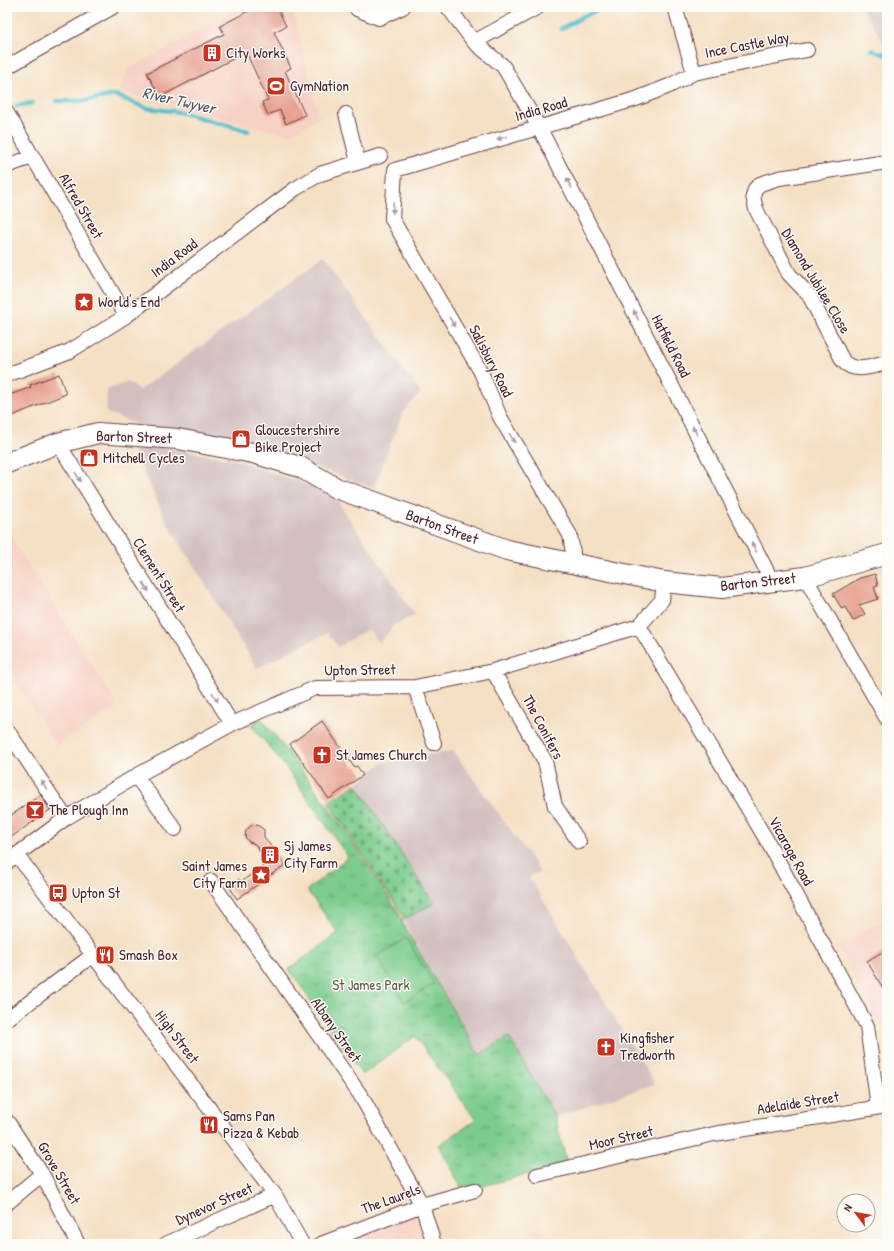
<svg xmlns="http://www.w3.org/2000/svg" width="894" height="1251" viewBox="0 0 894 1251" font-family="'Patrick Hand',sans-serif">
<defs>
<pattern id="cemetery-stones" width="16" height="16" patternUnits="userSpaceOnUse"><rect width="16" height="16" fill="#7bcc8d"/><path d="M2 7V4a2 2 0 0 1 4 0v3zM10 15v-3a2 2 0 0 1 4 0v3z" fill="#67a573"/></pattern>
<pattern id="park-tufts" width="24" height="20" patternUnits="userSpaceOnUse"><rect width="24" height="20" fill="#7bcc8d"/><path d="M3 7l-1-3M5 7V3M7 7l1-3M15 17l-1-3M17 17v-4M19 17l1-3" fill="none" stroke="#67a573"/></pattern>
</defs>
<rect width="100%" height="100%" fill="#fdfcf7"/>
<filter id="ink" filterUnits="userSpaceOnUse"><feTurbulence type="fractalNoise" baseFrequency=".025" numOctaves="2"/><feDisplacementMap in="SourceGraphic" scale="8" xChannelSelector="R" yChannelSelector="G"/><feConvolveMatrix kernelMatrix="1 2 1 2 8 2 1 2 1" color-interpolation-filters="sRGB"/></filter>
<filter id="wash" filterUnits="userSpaceOnUse"><feTurbulence type="fractalNoise" baseFrequency=".012" numOctaves="4" result="noise"/><feDisplacementMap in="SourceGraphic" scale="16" xChannelSelector="R" yChannelSelector="G"/><feGaussianBlur stdDeviation="0.9" result="paint"/><feColorMatrix in="noise" values="0 0 0 0 0 0 0 0 0 0 0 0 0 0 0 0 0 1.4 0 .05"/><feComposite in="paint" operator="in"/></filter>
<g filter="url(#wash)">
<rect width="100%" height="100%" fill="#f5e0c4"/>
<path fill="#f7d1c6" d="M243 7H292L319 118 289 135 120 92 127 70Z
M7 532 118 706 57 746 7 668Z
M887 918V1022L879 1024 837 946Z
M422 1205 434 1244H321Z"/>
<path fill="#d2bfbf" d="M861 7H887V48L884 42Z
M323 259 421 393 403 412 373 488 294 459 242 442 138 425 106 412 107 390 128 382 140 390Z
M129 442 233 459 336 495 340 505 415 615 395 624 379 643 368 629 338 647 327 633 257 668 168 524Z
M453 751 540 871 529 877 655 1084 555 1117 509 1037 479 1055 403 920 434 902 356 784 382 763Z"/>
<path fill="url(#cemetery-stones)" stroke="#62765c" d="M356 784 434 903 405 919 328 802Z"/>
<path fill="url(#park-tufts)" stroke="#62765c" d="M261 718C314 782 359 851 403 920L402 922 479 1055 509 1037 555 1117 567 1164 463 1191 439 1145 476 1120 415 1036 362 1075 289 969 338 933 307 890 348 857 285 766 251 725Z"/>
<path fill="#7bcc8d" stroke="#62765c" d="M406 938 434 984 404 1002 377 956Z"/>
<g fill="none" stroke-linecap="round" stroke-linejoin="round">
<path stroke="#53bfce" stroke-width="4.5" d="M561 29 584 16 605 7
M872 50 887 55
M57 101H84L115 95 146 108 179 112 248 131
M16 106 32 103"/>
</g>
<g id="blocks">
<path fill="#e7a190" d="M256 7H277L286 26 274 32 291 68 285 71 305 115 286 124 280 110 268 115 262 102 268 100 246 52 160 97 147 73 224 34 220 26Z
M59 374 66 394 7 418V396L31 387 30 385Z
M875 574 878 586 874 587 878 599 859 605 865 614 853 621 845 607 842 609 833 594 860 578Z
M322 721 354 767 357 766 363 775 329 799 290 744Z
M41 795 50 810 7 840V818Z
M253 824 259 826 264 830V837L285 865 237 899 229 886 239 879 241 882 267 863 255 844 249 842 245 837 246 830Z
M887 949V995L867 961Z"/>
</g>
</g>
<g filter="url(#ink)">
<use href="#blocks" fill-opacity="0" stroke="#643c42" stroke-width="1"/>
<g fill="none" stroke-linecap="round" stroke-linejoin="round">
<g stroke="#643c42" stroke-width="16">
<path id="street" d="M448 7 474 42 503 66 539 127 772 581
M675 7 694 73
M357 9 379 18 403 7
M474 42 538 7
M7 67 113 7
M7 113 126 316
M346 114 358 162
M887 162 779 178 760 184 755 189 753 196 756 209 789 274 809 295 843 361C855 374 872 366 887 363
M7 166 32 157
M7 375 70 351 126 316 295 189 320 174 380 156
M58 443 232 724
M570 564 573 553 570 535 500 417 481 372 392 219 395 170 636 99 669 86 694 73 807 50
M805 577 887 719
M639 626 769 844 867 1026 878 1107
M493 671 545 761 555 806 579 842
M415 687 434 743
M7 730 66 818
M136 776 175 829
M17 855 275 1195 302 1244
M7 862 66 818 136 776 232 724 315 688 415 687 493 671 639 626 662 600 664 582
M211 881 361 1096 422 1205 434 1244
M7 1019 93 955
M7 1121 42 1174 78 1244
M537 1175 714 1134 887 1106
M7 1203 42 1174
M166 1244 275 1195
M321 1244 422 1205 475 1190"/>
</g>
<g stroke="#643c42" stroke-width="22">
<path id="secondary" d="M7 463 58 443 98 433 178 439 253 453 300 467 336 488 507 550 664 582 722 588 805 577 887 554"/>
</g>
<use href="#street" stroke="#fff" stroke-width="14"/>
<use href="#secondary" stroke="#fff" stroke-width="20"/>
<path stroke="#4a1f2b" stroke-width="3" stroke-dasharray="6 3" stroke-linecap="butt" d="M882 7 887 14"/>
</g>
<defs><path id="oneway-solid" d="M-6-.8H1V-3.2L6.5 0L1 3.2V.8H-6Z"/></defs>
<g fill="#ae9aa0">
<use href="#oneway-solid" transform="translate(502 138) rotate(164)"/>
<use href="#oneway-solid" transform="translate(569 183) rotate(-118)"/>
<use href="#oneway-solid" transform="translate(393 208) rotate(92)"/>
<use href="#oneway-solid" transform="translate(636 315) rotate(-117)"/>
<use href="#oneway-solid" transform="translate(452 322) rotate(60)"/>
<use href="#oneway-solid" transform="translate(695 431) rotate(-117)"/>
<use href="#oneway-solid" transform="translate(512 438) rotate(59)"/>
<use href="#oneway-solid" transform="translate(78 477) rotate(59)"/>
<use href="#oneway-solid" transform="translate(754 547) rotate(-117)"/>
<use href="#oneway-solid" transform="translate(146 587) rotate(58)"/>
<use href="#oneway-solid" transform="translate(215 697) rotate(58)"/>
<use href="#oneway-solid" transform="translate(44 785) rotate(-124)"/>
</g>
</g>
<defs>
<g id="building-square" transform="scale(1)"><rect x="-9" y="-9" width="18" height="18" rx="4" fill="#c8321e" stroke="#fdfcf7"/><path d="M-4-6H4V6H1V3H-1V6H-4ZM-2.5-4.3h1.7v1.8h-1.7ZM.8-4.3h1.7v1.8H.8ZM-2.5-1h1.7V.8h-1.7ZM.8-1h1.7V.8H.8Z" fill="#fff"/></g>
<g id="stadium-square" transform="scale(1)"><rect x="-9" y="-9" width="18" height="18" rx="4" fill="#c8321e" stroke="#fdfcf7"/><path d="M0-5a6.5 5 0 1 0 0 10a6.5 5 0 1 0 0-10ZM-3.5-1.8h7v3.6h-7Z" fill="#fff"/></g>
<g id="sight-square" transform="scale(1)"><rect x="-9" y="-9" width="18" height="18" rx="4" fill="#c8321e" stroke="#fdfcf7"/><path d="M0-6L1.8-2.2L6-1.7L2.9 1.2L3.7 5.4L0 3.3L-3.7 5.4L-2.9 1.2L-6-1.7L-1.8-2.2Z" fill="#fff"/></g>
<g id="shop-square" transform="scale(1)"><rect x="-9" y="-9" width="18" height="18" rx="4" fill="#c8321e" stroke="#fdfcf7"/><path d="M-5-2.5h2.3a2.7 3.5 0 0 1 5.4 0H5L5.5 6h-11ZM-1.5-2.5h3a1.5 2.3 0 0 0-3 0Z" fill="#fff"/></g>
<g id="church-square" transform="scale(1)"><rect x="-9" y="-9" width="18" height="18" rx="4" fill="#c8321e" stroke="#fdfcf7"/><path d="M-1.2-6h2.4v3.5h3.3v2.4h-3.3V6h-2.4V-.1h-3.3v-2.4h3.3Z" fill="#fff"/></g>
<g id="bar-square" transform="scale(1)"><rect x="-9" y="-9" width="18" height="18" rx="4" fill="#c8321e" stroke="#fdfcf7"/><path d="M-6-5H6L.8 .8V4.5H3.5V6h-7V4.5H-.8V.8Z" fill="#fff"/></g>
<g id="bus-square" transform="scale(1)"><rect x="-9" y="-9" width="18" height="18" rx="4" fill="#c8321e" stroke="#fdfcf7"/><path d="M-5-6H5V4H4V6H2V4H-2V6H-4V4H-5ZM-3.5-4V0h7V-4ZM-3.5 1.2v1.5H-2V1.2ZM2 1.2v1.5H3.5V1.2Z" fill="#fff"/></g>
<g id="restaurant-square" transform="scale(1)"><rect x="-9" y="-9" width="18" height="18" rx="4" fill="#c8321e" stroke="#fdfcf7"/><path d="M-5-6h1v4h1v-4h1v4h1v-4h1v5L-1.5 .5V6h-2V.5L-5-1ZM5-6V6H3V1.5H1.5Q1.5-4 5-6Z" fill="#fff"/></g>
</defs>
<g fill-rule="evenodd">
<use href="#building-square" x="212" y="53"/>
<use href="#stadium-square" x="276" y="86"/>
<use href="#sight-square" x="84" y="302"/>
<use href="#shop-square" x="241" y="439"/>
<use href="#shop-square" x="89" y="458"/>
<use href="#church-square" x="322" y="755"/>
<use href="#bar-square" x="35" y="810"/>
<use href="#building-square" x="270" y="855"/>
<use href="#sight-square" x="261" y="875"/>
<use href="#bus-square" x="58" y="893"/>
<use href="#restaurant-square" x="105" y="955"/>
<use href="#church-square" x="606" y="1047"/>
<use href="#restaurant-square" x="209" y="1125"/>
</g>
<g text-anchor="middle" stroke-width="3" stroke-linejoin="round" paint-order="stroke">
<g font-size="15" fill="#4a1f2b" stroke="#fdfcf7">
<text transform="translate(747 45) rotate(-11)" y="5">Ince Castle Way</text>
<text transform="translate(541 109) rotate(-16)" y="5">India Road</text>
<text transform="translate(81 206) rotate(60)" y="5">Alfred Street</text>
<text transform="translate(174 258) rotate(-37)" y="5">India Road</text>
<text transform="translate(816 281) rotate(59)" y="5">Diamond Jubilee Close</text>
<text transform="translate(671 346) rotate(63)" y="5">Hatfield Road</text>
<text transform="translate(491 361) rotate(63)" y="5">Salisbury Road</text>
<text transform="translate(134 437) rotate(2)" y="5">Barton Street</text>
<text transform="translate(442 527) rotate(20)" y="5">Barton Street</text>
<text transform="translate(159 575) rotate(58)" y="5">Clement Street</text>
<text transform="translate(758 582) rotate(-6)" y="5">Barton Street</text>
<text transform="translate(360 670) rotate(-1)" y="5">Upton Street</text>
<text transform="translate(543 727) rotate(62)" y="5">The Conifers</text>
<text transform="translate(791 851) rotate(61)" y="5">Vicarage Road</text>
<text transform="translate(336 1030) rotate(55)" y="5">Albany Street</text>
<text transform="translate(177 1037) rotate(53)" y="5">High Street</text>
<text transform="translate(798 1103) rotate(-9)" y="5">Adelaide Street</text>
<text transform="translate(621 1138) rotate(-13)" y="5">Moor Street</text>
<text transform="translate(59 1173) rotate(60)" y="5">Grove Street</text>
<text transform="translate(391 1199) rotate(-20)" y="5">The Laurels</text>
<text transform="translate(214 1204) rotate(-24)" y="5">Dynevor Street</text>
</g>
<g font-size="15" fill="#4a1f2b" stroke="#fdfcf7" text-anchor="start">
<text x="226" y="58">City Works</text>
<text x="290" y="91">GymNation</text>
<text x="98" y="307">World's End</text>
<text x="255" y="435">Gloucestershire<tspan x="255" dy="17">Bike Project</tspan></text>
<text x="103" y="463">Mitchell Cycles</text>
<text x="336" y="760">St James Church</text>
<text x="49" y="815">The Plough Inn</text>
<text x="284" y="851">Sj James<tspan x="284" dy="17">City Farm</tspan></text>
<text x="247" y="871" text-anchor="end">Saint James<tspan x="247" dy="17">City Farm</tspan></text>
<text x="72" y="898">Upton St</text>
<text x="119" y="960">Smash Box</text>
<text x="620" y="1043">Kingfisher<tspan x="620" dy="17">Tredworth</tspan></text>
<text x="223" y="1121">Sams Pan<tspan x="223" dy="17">Pizza &amp; Kebab</tspan></text>
</g>
<g font-size="15" fill="#5b5c4d" stroke="#fdfcf7">
<text x="371" y="990">St James Park</text>
</g>
<g font-size="16" font-style="italic" fill="#4d5764" stroke="#fdfcf7">
<text transform="translate(179 100) rotate(13)" y="6">River Twyver</text>
</g>
</g>
<rect width="894" height="1251" fill="none" stroke="#fdfcf7" stroke-width="24"/>
<g transform="translate(856 1213) rotate(302)"><circle r="19" fill="#fdfcf7" stroke="#b5a4a5"/>
<path d="M0-3L7 15L0 10L-7 15Z" fill="#c8321e"/>
<text y="-6" font-size="11" font-weight="bold" text-anchor="middle" fill="#4a1f2b">N</text>
</g>
</svg>
